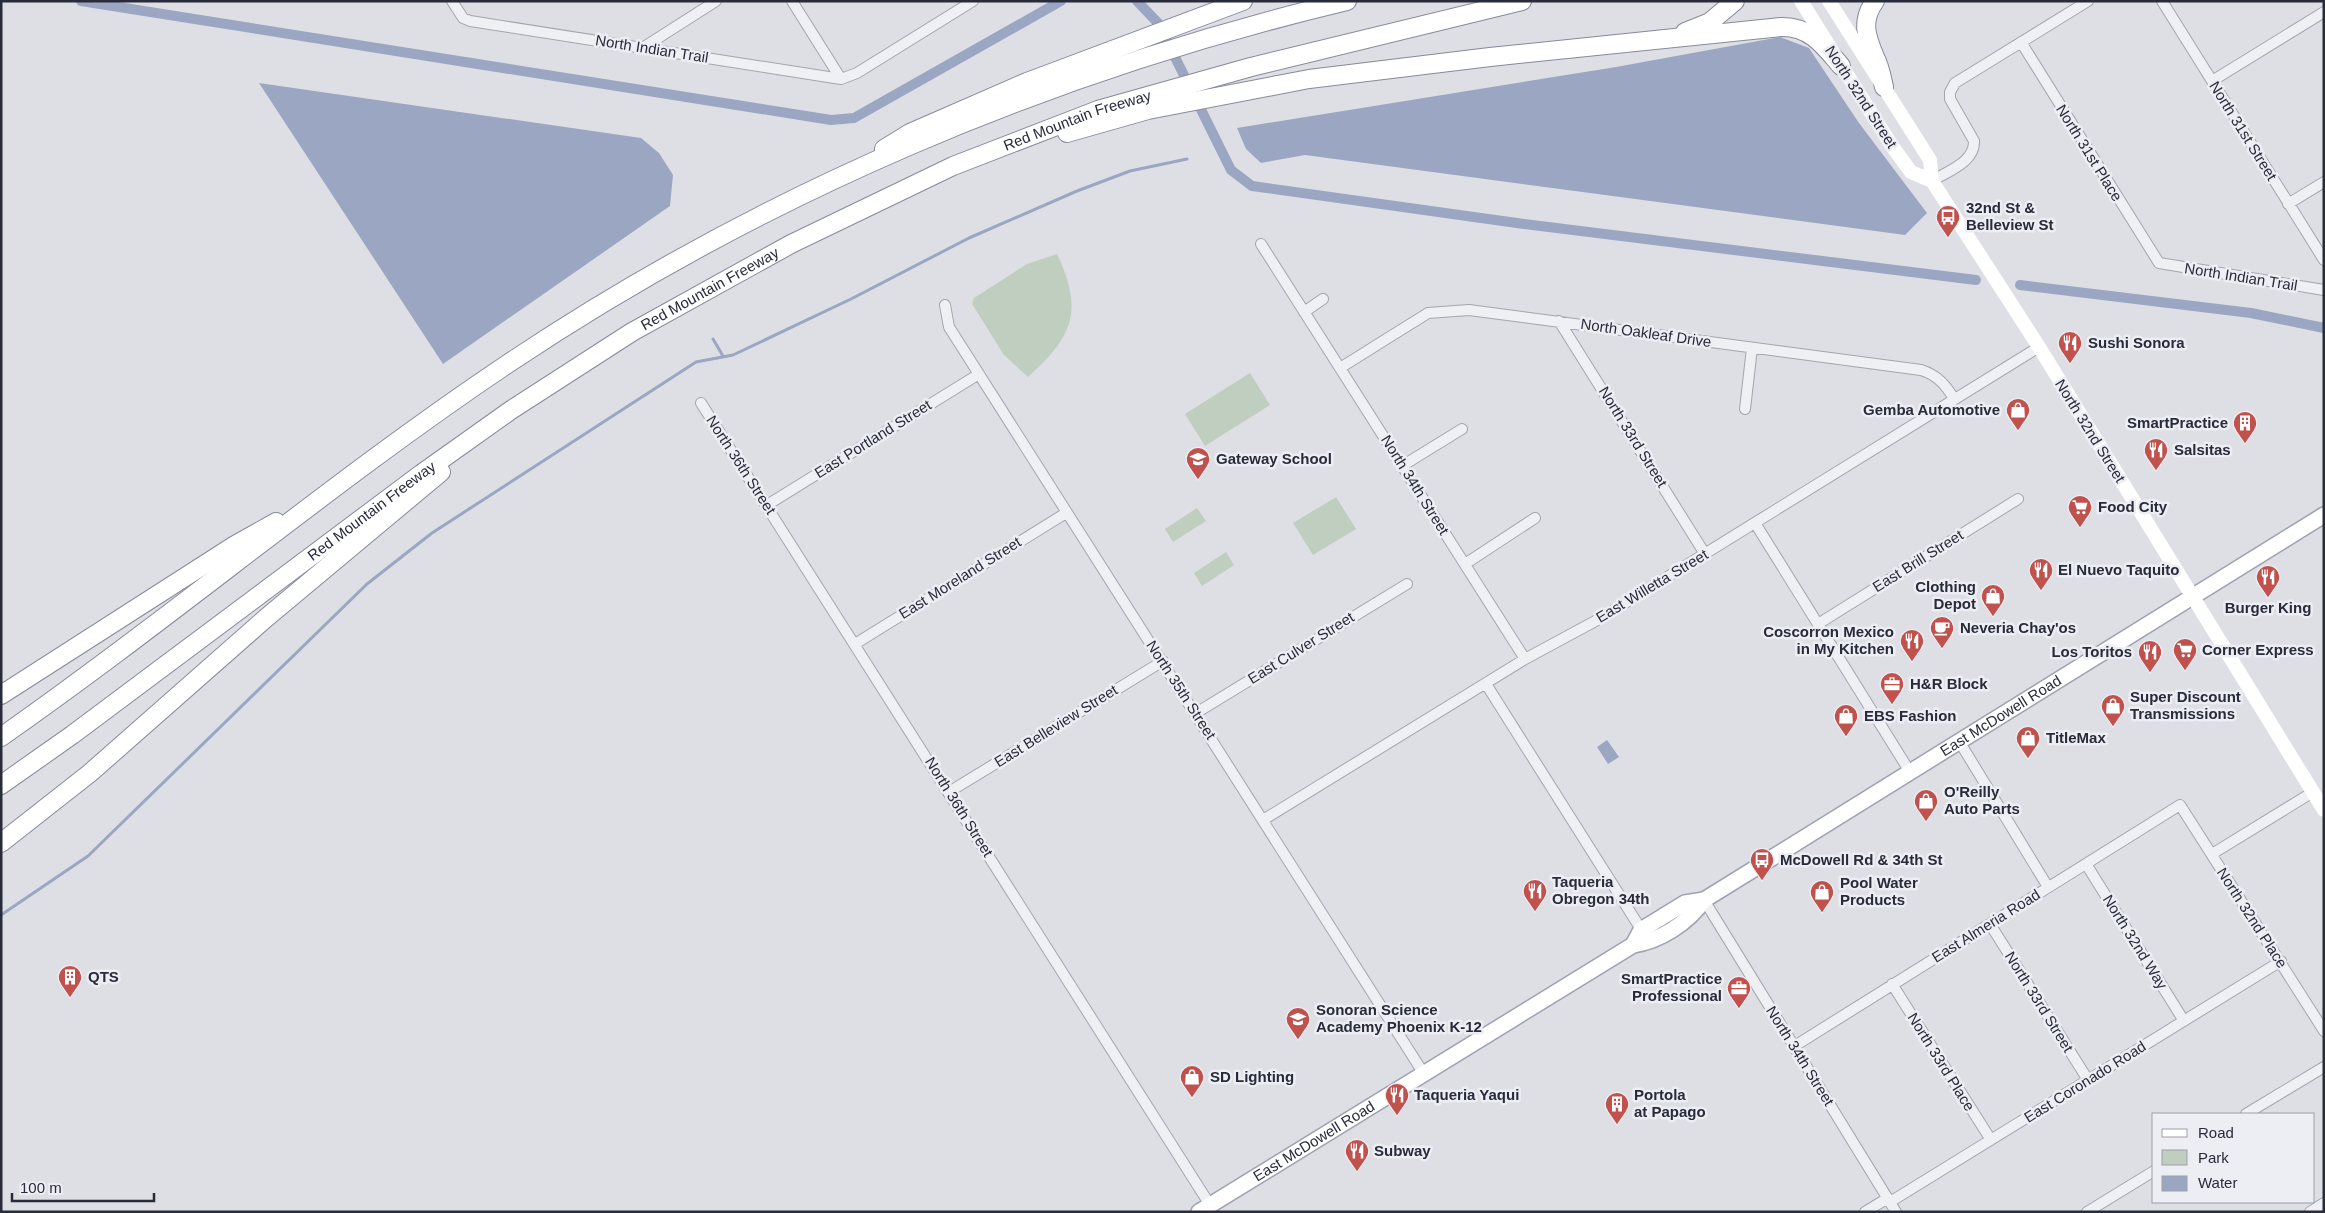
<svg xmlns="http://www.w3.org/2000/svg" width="2325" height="1213" viewBox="0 0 2325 1213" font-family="Arial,sans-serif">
<rect width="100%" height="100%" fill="#dddfe5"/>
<path fill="#c0cebf" d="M1057 254C1084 311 1073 337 1028 377L1004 355 972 304 974 298 1027 264Z
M1250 373 1270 405 1205 446 1185 414Z
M1336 497 1356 529 1313 555 1293 523Z
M1197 508 1206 521 1173 542 1165 529Z
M1226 552 1234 565 1202 586 1194 573Z"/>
<path fill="#9ba7c2" d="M1780 37 1809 48 1859 123 1927 213 1905 235 1305 155 1261 163 1246 149 1237 128 1616 67Z
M259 83 641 138 659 153 673 175 670 206 443 364Z
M1607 740 1619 757 1608 764 1597 747Z"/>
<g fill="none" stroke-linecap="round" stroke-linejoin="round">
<path stroke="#9ba7c2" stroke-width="3" d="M713 339 723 356
M1 915 88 856 367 584 432 533 696 362 733 355 851 299 969 238 1077 191 1130 171 1187 159"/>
<path stroke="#9ba7c2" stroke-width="10" d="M81 1 831 120 854 118 1061 1
M1137 1 1158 23 1231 170 1252 186 1524 224 1976 280
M2020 285 2251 313 2324 328"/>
<g stroke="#a3a5ae" stroke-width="12">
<path id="street" d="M452 1 463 18 470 21 841 79 857 73 973 1
M792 1 841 79
M2162 1 2324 260
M2021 42 2159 263 2324 290
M644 47 716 1
M2212 81 2324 12
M1932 181C1948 171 1975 162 1974 141L1950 99V92L1955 83 2088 1
M2288 204 2324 182
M1261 244 1525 659
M945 305 949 327 1424 1074
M1304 312 1323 299
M1559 321 1705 554
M1340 368 1428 313 1469 310 1921 370C1937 375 1946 385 1954 399
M701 403 1210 1205
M1745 409 1752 348
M1402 466 1462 429
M767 505 979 374
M1755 523 1910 772
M1465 564 1535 518
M1818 624 2018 499
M855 644 1066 513
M1486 684 1644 934
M1196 713 1407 584
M1959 741 2048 887
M949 792 1163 661
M1263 820 1525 659 1601 618 2039 347
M2212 854 2313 792
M2086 864 2184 1021
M1704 900 1896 1212
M1990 924 2088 1080
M1892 984 1991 1140
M1793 1047 2180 805 2324 1031
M2246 1114 2324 1067
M1890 1202 2281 961
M1865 1212 1888 1198
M2087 1212 2154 1171
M2310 1212 2324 1203"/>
</g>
<g stroke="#9ea2b0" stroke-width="18">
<g id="primary">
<path d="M1633 945 1641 930 1685 903 1704 900"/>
<path id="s1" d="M1199 1212 1633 945C1660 941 1688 923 1704 900L2324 515"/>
</g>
</g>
<g stroke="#868a9a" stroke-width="20">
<g id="highway">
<path d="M1875 1C1860 21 1867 38 1875 57 1880 66 1882 78 1884 87"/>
<path d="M1685 32 1710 22 1735 1"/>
<path d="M1067 133 1148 110 1309 79 1490 57 1781 27C1810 26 1824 46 1841 66"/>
<path d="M884 149 910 133 1027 82 1243 1"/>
<path d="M1 695 235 545 276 522"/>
<path d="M1 737C173 617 334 480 509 363 763 193 1049 72 1347 1"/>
<path id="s2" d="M1 785 72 735 421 474 511 410 632 332 791 244 953 166 1098 110 1251 67 1522 1"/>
<path d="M1 843 90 773 266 618 441 472"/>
</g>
</g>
<use href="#street" stroke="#eff0f4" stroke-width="10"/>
<path stroke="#fff" stroke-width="14" d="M1801 1 1892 146 1911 172 1932 181
M1829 1 1930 160 1932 181 2039 347 2324 810"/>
<use href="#primary" stroke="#fff" stroke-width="15"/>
<use href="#highway" stroke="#fff" stroke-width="18"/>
</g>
<defs>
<g id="bus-pin" transform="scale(1.25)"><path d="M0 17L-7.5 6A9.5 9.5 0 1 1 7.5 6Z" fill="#c0514d" stroke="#eceef3"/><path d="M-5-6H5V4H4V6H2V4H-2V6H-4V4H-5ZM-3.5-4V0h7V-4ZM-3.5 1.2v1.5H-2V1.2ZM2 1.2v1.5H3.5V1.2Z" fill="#fff"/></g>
<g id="restaurant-pin" transform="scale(1.25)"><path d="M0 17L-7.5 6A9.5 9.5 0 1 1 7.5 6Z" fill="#c0514d" stroke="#eceef3"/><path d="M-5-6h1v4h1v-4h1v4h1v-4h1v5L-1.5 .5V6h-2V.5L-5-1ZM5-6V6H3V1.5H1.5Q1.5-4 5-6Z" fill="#fff"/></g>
<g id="shop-pin" transform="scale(1.25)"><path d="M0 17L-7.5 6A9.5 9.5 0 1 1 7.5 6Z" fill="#c0514d" stroke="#eceef3"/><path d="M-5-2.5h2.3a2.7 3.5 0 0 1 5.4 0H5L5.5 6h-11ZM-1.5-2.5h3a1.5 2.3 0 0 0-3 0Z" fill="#fff"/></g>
<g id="building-pin" transform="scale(1.25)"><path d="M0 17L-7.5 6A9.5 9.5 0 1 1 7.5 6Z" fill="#c0514d" stroke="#eceef3"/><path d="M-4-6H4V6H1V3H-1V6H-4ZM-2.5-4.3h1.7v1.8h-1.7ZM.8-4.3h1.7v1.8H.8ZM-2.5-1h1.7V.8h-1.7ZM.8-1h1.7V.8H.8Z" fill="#fff"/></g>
<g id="school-pin" transform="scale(1.25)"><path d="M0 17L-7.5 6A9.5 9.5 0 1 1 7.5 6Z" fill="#c0514d" stroke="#eceef3"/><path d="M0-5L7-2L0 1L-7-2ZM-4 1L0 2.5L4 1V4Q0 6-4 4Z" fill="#fff"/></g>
<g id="supermarket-pin" transform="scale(1.25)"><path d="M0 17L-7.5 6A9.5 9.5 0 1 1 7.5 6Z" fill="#c0514d" stroke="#eceef3"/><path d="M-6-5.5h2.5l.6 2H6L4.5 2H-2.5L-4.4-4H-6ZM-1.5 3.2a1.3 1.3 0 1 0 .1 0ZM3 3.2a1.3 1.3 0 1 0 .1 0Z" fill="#fff"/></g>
<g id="cafe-pin" transform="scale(1.25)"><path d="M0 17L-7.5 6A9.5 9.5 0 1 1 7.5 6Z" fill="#c0514d" stroke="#eceef3"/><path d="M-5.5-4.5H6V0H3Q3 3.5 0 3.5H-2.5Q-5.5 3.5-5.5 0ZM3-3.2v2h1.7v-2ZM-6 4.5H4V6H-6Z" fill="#fff"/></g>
<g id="office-pin" transform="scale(1.25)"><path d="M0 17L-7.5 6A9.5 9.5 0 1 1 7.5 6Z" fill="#c0514d" stroke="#eceef3"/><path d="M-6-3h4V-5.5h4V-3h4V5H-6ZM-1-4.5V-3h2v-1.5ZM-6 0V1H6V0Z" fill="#fff"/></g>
</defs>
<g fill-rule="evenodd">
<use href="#bus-pin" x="1948" y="217"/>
<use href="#restaurant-pin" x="2070" y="343"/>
<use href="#shop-pin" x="2018" y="410"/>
<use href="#building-pin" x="2245" y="423"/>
<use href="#restaurant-pin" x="2156" y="450"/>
<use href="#school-pin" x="1198" y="459"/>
<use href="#supermarket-pin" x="2080" y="507"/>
<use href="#restaurant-pin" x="2041" y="570"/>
<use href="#restaurant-pin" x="2268" y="577"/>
<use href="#shop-pin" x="1993" y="596"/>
<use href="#cafe-pin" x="1942" y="628"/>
<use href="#restaurant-pin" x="1912" y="641"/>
<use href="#supermarket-pin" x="2185" y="650"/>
<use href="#restaurant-pin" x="2150" y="652"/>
<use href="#office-pin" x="1892" y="684"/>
<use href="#shop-pin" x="2113" y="706"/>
<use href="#shop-pin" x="1846" y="716"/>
<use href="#shop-pin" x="2028" y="738"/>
<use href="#shop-pin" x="1926" y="801"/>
<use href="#bus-pin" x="1762" y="860"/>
<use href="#restaurant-pin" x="1535" y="891"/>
<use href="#shop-pin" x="1822" y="892"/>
<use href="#building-pin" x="70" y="977"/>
<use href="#office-pin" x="1739" y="988"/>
<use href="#school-pin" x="1298" y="1019"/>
<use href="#shop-pin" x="1192" y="1077"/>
<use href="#restaurant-pin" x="1397" y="1095"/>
<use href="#building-pin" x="1617" y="1104"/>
<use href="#restaurant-pin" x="1357" y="1151"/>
</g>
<g text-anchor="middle" stroke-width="5" stroke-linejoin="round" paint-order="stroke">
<g font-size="15" fill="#282b3a" stroke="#eceef3">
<text transform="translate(652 49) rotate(9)" y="5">North Indian Trail</text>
<text transform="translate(1861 97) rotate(57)" y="5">North 32nd Street</text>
<text dy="5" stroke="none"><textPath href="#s2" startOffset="1271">Red Mountain Freeway</textPath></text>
<text transform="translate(2243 131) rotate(58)" y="5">North 31st Street</text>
<text transform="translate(2089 153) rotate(58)" y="5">North 31st Place</text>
<text transform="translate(2241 277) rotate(9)" y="5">North Indian Trail</text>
<text dy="5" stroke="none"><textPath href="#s2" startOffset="866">Red Mountain Freeway</textPath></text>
<text transform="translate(1646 333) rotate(8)" y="5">North Oakleaf Drive</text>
<text transform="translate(2090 431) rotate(58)" y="5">North 32nd Street</text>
<text transform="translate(1633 437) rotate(58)" y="5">North 33rd Street</text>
<text transform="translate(873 439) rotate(-32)" y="5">East Portland Street</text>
<text transform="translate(741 465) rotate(57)" y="5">North 36th Street</text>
<text transform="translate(1415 485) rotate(58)" y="5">North 34th Street</text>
<text dy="5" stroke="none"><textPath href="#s2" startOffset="461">Red Mountain Freeway</textPath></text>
<text transform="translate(1918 561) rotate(-32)" y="5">East Brill Street</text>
<text transform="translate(960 578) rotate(-32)" y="5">East Moreland Street</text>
<text transform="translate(1652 586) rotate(-31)" y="5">East Willetta Street</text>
<text transform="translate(1301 648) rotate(-32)" y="5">East Culver Street</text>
<text transform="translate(1181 690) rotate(57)" y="5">North 35th Street</text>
<text dy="5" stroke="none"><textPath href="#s1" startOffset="945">East McDowell Road</textPath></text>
<text transform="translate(1056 726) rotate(-32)" y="5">East Belleview Street</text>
<text transform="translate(959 807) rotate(58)" y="5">North 36th Street</text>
<text transform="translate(2252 918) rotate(57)" y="5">North 32nd Place</text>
<text transform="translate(1986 926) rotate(-32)" y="5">East Almeria Road</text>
<text transform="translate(2135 942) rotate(58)" y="5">North 32nd Way</text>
<text transform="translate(2039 1002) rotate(58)" y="5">North 33rd Street</text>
<text transform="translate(1800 1056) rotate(58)" y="5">North 34th Street</text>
<text transform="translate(1941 1062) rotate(58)" y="5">North 33rd Place</text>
<text transform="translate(2085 1082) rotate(-32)" y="5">East Coronado Road</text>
<text dy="5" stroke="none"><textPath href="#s1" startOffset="135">East McDowell Road</textPath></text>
</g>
<g font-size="15" font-weight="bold" fill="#282b3a" stroke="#eceef3" text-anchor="start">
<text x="1966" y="213">32nd St &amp;<tspan x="1966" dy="17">Belleview St</tspan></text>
<text x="2088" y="348">Sushi Sonora</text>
<text x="2000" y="415" text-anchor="end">Gemba Automotive</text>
<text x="2228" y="428" text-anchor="end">SmartPractice</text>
<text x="2174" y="455">Salsitas</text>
<text x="1216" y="464">Gateway School</text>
<text x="2098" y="512">Food City</text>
<text x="2058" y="575">El Nuevo Taquito</text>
<text x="1976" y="592" text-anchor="end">Clothing<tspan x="1976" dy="17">Depot</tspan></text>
<text x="2268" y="613" text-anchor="middle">Burger King</text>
<text x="1960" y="633">Neveria Chay'os</text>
<text x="1894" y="637" text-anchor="end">Coscorron Mexico<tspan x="1894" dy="17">in My Kitchen</tspan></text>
<text x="2202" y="655">Corner Express</text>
<text x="2132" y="657" text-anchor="end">Los Toritos</text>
<text x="1910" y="689">H&amp;R Block</text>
<text x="2130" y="702">Super Discount<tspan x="2130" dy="17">Transmissions</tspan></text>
<text x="1864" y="721">EBS Fashion</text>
<text x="2046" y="743">TitleMax</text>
<text x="1944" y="797">O'Reilly<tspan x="1944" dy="17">Auto Parts</tspan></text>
<text x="1780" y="865">McDowell Rd &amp; 34th St</text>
<text x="1552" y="887">Taqueria<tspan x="1552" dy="17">Obregon 34th</tspan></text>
<text x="1840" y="888">Pool Water<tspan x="1840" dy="17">Products</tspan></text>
<text x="88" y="982">QTS</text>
<text x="1722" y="984" text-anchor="end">SmartPractice<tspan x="1722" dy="17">Professional</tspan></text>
<text x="1316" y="1015">Sonoran Science<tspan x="1316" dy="17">Academy Phoenix K-12</tspan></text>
<text x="1210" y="1082">SD Lighting</text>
<text x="1414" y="1100">Taqueria Yaqui</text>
<text x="1634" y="1100">Portola<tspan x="1634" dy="17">at Papago</tspan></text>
<text x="1374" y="1156">Subway</text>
</g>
</g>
<rect width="2325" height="1213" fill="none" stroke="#282b3a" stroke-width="5"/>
<rect x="2152" y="1113" width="162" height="90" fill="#eceef3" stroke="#9ea0a9"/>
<rect x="2162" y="1129" width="25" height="8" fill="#ffffff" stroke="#9ea0a9"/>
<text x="2198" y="1138" font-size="15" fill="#282b3a">Road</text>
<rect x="2162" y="1150" width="25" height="15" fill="#c0cebf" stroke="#9ea0a9"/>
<text x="2198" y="1163" font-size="15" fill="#282b3a">Park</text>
<rect x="2162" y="1176" width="25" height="15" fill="#9ba7c2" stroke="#9ea0a9"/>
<text x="2198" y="1188" font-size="15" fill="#282b3a">Water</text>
<path d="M12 1193v8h142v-8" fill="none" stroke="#282b3a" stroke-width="2.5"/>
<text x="20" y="1193" font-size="15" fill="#282b3a" stroke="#eceef3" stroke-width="4" paint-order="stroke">100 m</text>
</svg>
